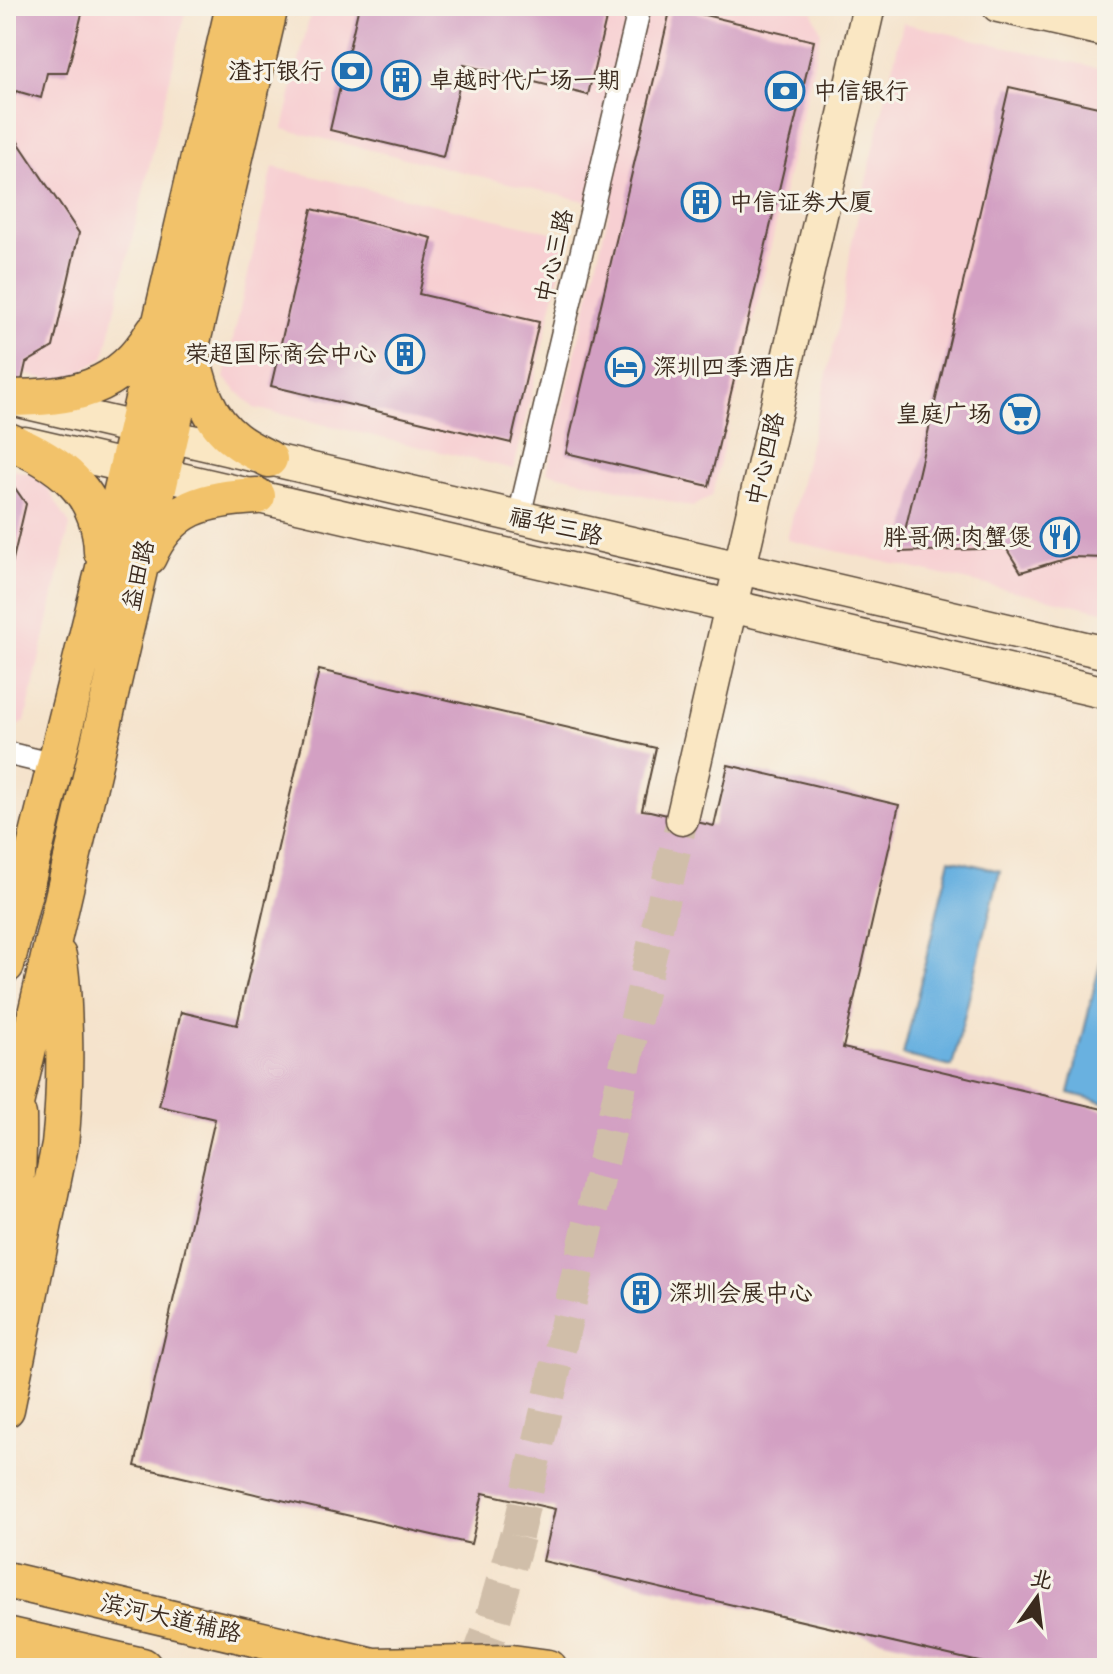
<svg xmlns="http://www.w3.org/2000/svg" width="1113" height="1674" viewBox="0 0 1113 1674" font-family="'Patrick Hand','LXGW WenKai TC',sans-serif">
<rect width="100%" height="100%" fill="#f7f3e8"/>
<filter id="ink" filterUnits="userSpaceOnUse"><feTurbulence type="fractalNoise" baseFrequency=".0125" numOctaves="2"/><feDisplacementMap in="SourceGraphic" scale="16" xChannelSelector="R" yChannelSelector="G"/><feConvolveMatrix kernelMatrix="1 2 1 2 8 2 1 2 1" color-interpolation-filters="sRGB"/></filter>
<filter id="wash" filterUnits="userSpaceOnUse"><feTurbulence type="fractalNoise" baseFrequency=".006" numOctaves="4" result="noise"/><feDisplacementMap in="SourceGraphic" scale="32" xChannelSelector="R" yChannelSelector="G"/><feGaussianBlur stdDeviation="1.8" result="paint"/><feColorMatrix in="noise" values="0 0 0 0 0 0 0 0 0 0 0 0 0 0 0 0 0 1.4 0 .05"/><feComposite in="paint" operator="in"/></filter>
<g filter="url(#wash)">
<rect width="100%" height="100%" fill="#f5e3cc"/>
<path fill="#f7cfd2" d="M6 6H187L104 358 63 383 6 369Z
M312 6H787L813 12 821 33 712 496 692 507 547 472 610 207 283 129Z
M903 23 1107 70V612L787 540 843 307 851 246Z
M273 167 568 236 514 469 254 408 224 378Z
M6 468 40 476 70 525 25 722 6 732Z"/>
<path fill="#69b1e0" stroke="#526e7f" stroke-width="2" d="M950 859 1000 871 952 1067 903 1055Z
M1107 935V1103L1069 1093Z"/>
<g id="blocks">
<path fill="#d3a0c3" d="M6 6H84L67 73H47L41 98 16 91 6 110Z
M359 6H609L588 95 464 65 443 157 330 130Z
M671 7 814 41 709 486 566 453Z
M1009 87 1107 109V558L1071 557 1021 572 1006 548 900 552Z
M6 124 79 233 53 347 26 363 7 447Z
M312 209 432 238 419 294 539 322 511 443 271 386Z
M6 475 26 504 7 585H6Z
M319 670 656 748 642 810 650 811 714 826 728 765 899 805 843 1048 1107 1110V1668H1005L543 1561 555 1509 483 1493 471 1544 135 1466 215 1119 159 1106 161 1098 181 1012 237 1025Z"/>
</g>
</g>
<g filter="url(#ink)">
<use href="#blocks" fill-opacity="0" stroke="#574638" stroke-width="2"/>
<g fill="none" stroke-linecap="round" stroke-linejoin="round">
<path stroke="#d0bea9" stroke-width="32" stroke-dasharray="32 16" stroke-linecap="butt" d="M517 1536 682 819"/>
<path stroke="#d0bea9" stroke-width="36" stroke-dasharray="36 18" stroke-linecap="butt" d="M476 1668 489 1633 517 1536"/>
<g stroke="#574638" stroke-width="25">
<path id="street" d="M519 517 640 6
M6 753 56 765"/>
</g>
<g stroke="#574638" stroke-width="35">
<path id="secondary" d="M998 6 1107 31
M23 402 1107 653
M25 443 1107 693
M682 819 869 6"/>
</g>
<g stroke="#574638" stroke-width="39">
<path id="primary" d="M191 353C199 386 207 419 236 440 246 448 258 453 269 459
M6 398C71 398 119 391 154 331
M6 440C58 461 101 491 102 552
M148 557C171 506 205 499 257 496
M6 965 103 572 234 6
M6 1143 270 6
M6 1259C16 1211 19 1164 18 1115
M6 1409 60 1145C64 1107 65 1070 64 1032 63 1006 63 981 58 956
M6 1580 382 1668
M374 1666 512 1663 549 1668"/>
</g>
<g stroke="#574638" stroke-width="43">
<path id="highway" d="M6 1637 142 1668"/>
</g>
<use href="#street" stroke="#fff" stroke-width="22"/>
<use href="#secondary" stroke="#fae7c3" stroke-width="32"/>
<use href="#primary" stroke="#f2c26a" stroke-width="36"/>
<use href="#highway" stroke="#f2c26a" stroke-width="40"/>
</g>
</g>
<defs>
<g id="bank-ring" transform="scale(2)"><circle r="9.5" fill="#f7f3e8" stroke="#1f6fb2" stroke-width="1.5"/><path d="M-6-4H6V4H-6ZM0-2.3a2.3 2.3 0 1 0 0 4.6a2.3 2.3 0 1 0 0-4.6Z" fill="#1f6fb2"/></g>
<g id="building-ring" transform="scale(2)"><circle r="9.5" fill="#f7f3e8" stroke="#1f6fb2" stroke-width="1.5"/><path d="M-4-6H4V6H1V3H-1V6H-4ZM-2.5-4.3h1.7v1.8h-1.7ZM.8-4.3h1.7v1.8H.8ZM-2.5-1h1.7V.8h-1.7ZM.8-1h1.7V.8H.8Z" fill="#1f6fb2"/></g>
<g id="hotel-ring" transform="scale(2)"><circle r="9.5" fill="#f7f3e8" stroke="#1f6fb2" stroke-width="1.5"/><path d="M-6-4.5h1.5V1H6V5H4.5V3h-9V5H-6ZM-4 0a1.8 1.8 0 1 1 3.6 0ZM.5 0V-2.5h3Q6-2.5 6 0Z" fill="#1f6fb2"/></g>
<g id="supermarket-ring" transform="scale(2)"><circle r="9.5" fill="#f7f3e8" stroke="#1f6fb2" stroke-width="1.5"/><path d="M-6-5.5h2.5l.6 2H6L4.5 2H-2.5L-4.4-4H-6ZM-1.5 3.2a1.3 1.3 0 1 0 .1 0ZM3 3.2a1.3 1.3 0 1 0 .1 0Z" fill="#1f6fb2"/></g>
<g id="restaurant-ring" transform="scale(2)"><circle r="9.5" fill="#f7f3e8" stroke="#1f6fb2" stroke-width="1.5"/><path d="M-5-6h1v4h1v-4h1v4h1v-4h1v5L-1.5 .5V6h-2V.5L-5-1ZM5-6V6H3V1.5H1.5Q1.5-4 5-6Z" fill="#1f6fb2"/></g>
</defs>
<g fill-rule="evenodd">
<use href="#bank-ring" x="352" y="71"/>
<use href="#building-ring" x="401" y="80"/>
<use href="#bank-ring" x="785" y="91"/>
<use href="#building-ring" x="701" y="202"/>
<use href="#building-ring" x="405" y="354"/>
<use href="#hotel-ring" x="625" y="367"/>
<use href="#supermarket-ring" x="1020" y="414"/>
<use href="#restaurant-ring" x="1060" y="537"/>
<use href="#building-ring" x="641" y="1293"/>
</g>
<g text-anchor="middle" stroke-width="6" stroke-linejoin="round" paint-order="stroke">
<g font-size="24" fill="#3b2a1e" stroke="#f7f3e8" text-anchor="start">
<text x="324" y="79" text-anchor="end">渣打银行</text>
<text x="429" y="88">卓越时代广场一期</text>
<text x="813" y="99">中信银行</text>
<text x="729" y="210">中信证券大厦</text>
<text x="377" y="362" text-anchor="end">荣超国际商会中心</text>
<text x="653" y="375">深圳四季酒店</text>
<text x="992" y="422" text-anchor="end">皇庭广场</text>
<text x="1032" y="545" text-anchor="end">胖哥俩·肉蟹煲</text>
<text x="669" y="1301">深圳会展中心</text>
</g>
<g font-size="24" fill="#3b2a1e" stroke="#f7f3e8">
<text transform="translate(554 256) rotate(-77)" y="8">中心三路</text>
<text transform="translate(765 459) rotate(-77)" y="8">中心四路</text>
<text transform="translate(556 526) rotate(13)" y="8">福华三路</text>
<text transform="translate(138 575) rotate(-77)" y="8">益田路</text>
<text transform="translate(171 1618) rotate(13)" y="8">滨河大道辅路</text>
</g>
</g>
<rect width="1113" height="1674" fill="none" stroke="#f7f3e8" stroke-width="32"/>
<g transform="translate(1037 1598) rotate(14)" stroke="#f7f3e8" stroke-width="6" paint-order="stroke">
<path d="M0-6L14 30L0 20L-14 30Z" fill="#3b2a1e"/>
<text y="-12" font-size="22" font-weight="bold" text-anchor="middle" fill="#3b2a1e">北</text>
</g>
</svg>
